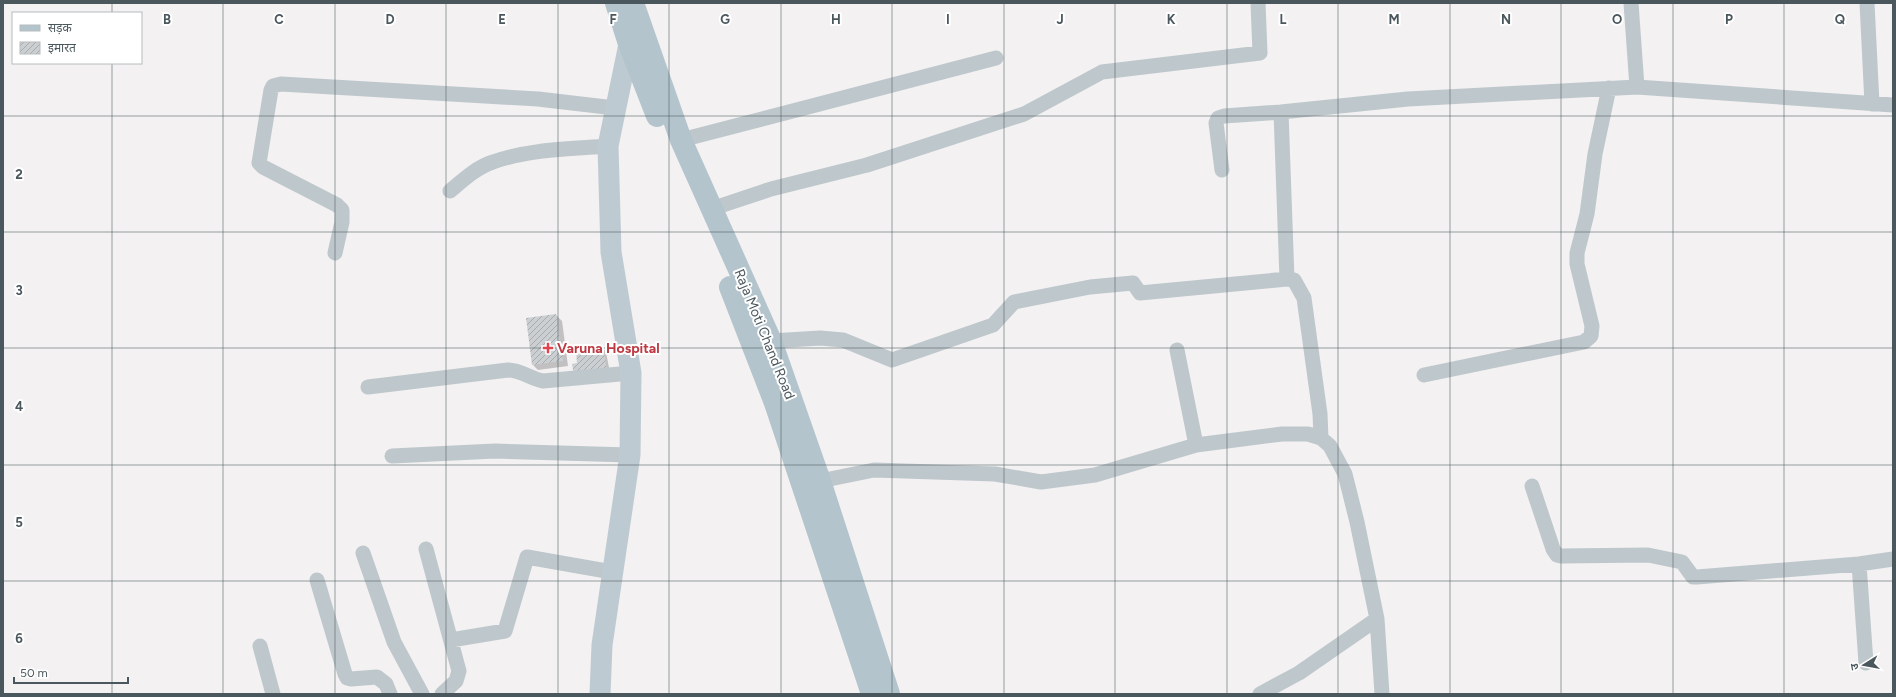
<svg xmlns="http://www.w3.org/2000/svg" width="1896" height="697" viewBox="0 0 1896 697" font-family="Figtree,'Noto Sans Devanagari',sans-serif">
<defs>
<pattern id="building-hatch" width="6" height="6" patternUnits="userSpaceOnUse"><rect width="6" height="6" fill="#cbcfd2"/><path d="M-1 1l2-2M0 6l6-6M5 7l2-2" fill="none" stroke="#a7abae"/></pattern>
</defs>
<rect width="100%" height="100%" fill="#f3f1f1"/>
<path fill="#0003" d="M556 315 562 321 568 366 538 370 533 365Z
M603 348 606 352 610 373 579 364Z"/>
<path fill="url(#building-hatch)" d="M556 314 563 361 532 365 526 318Z
M603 347 607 370 574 376 572 364 577 363 576 352Z"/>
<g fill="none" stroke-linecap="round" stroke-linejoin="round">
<path stroke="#bec7cc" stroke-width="15" d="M1631 3 1637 87
M1867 3 1872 104
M1281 112 1287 279
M681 140 996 58
M1222 170 1216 123 1218 118 1224 116 1281 112 1408 99 1637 87 1893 105
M450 191C463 180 477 167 493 162 529 149 570 149 608 146
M711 209 771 189 867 165 1024 114 1102 72 1260 53 1258 3
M335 253 342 222V210L337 205 263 167 259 163 271 90 273 86 281 84 538 99 615 108
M771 341 820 338 843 340 892 360 993 325 1014 302 1090 287 1133 283 1140 293 1287 279 1294 280 1304 298 1320 414 1321 438
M1177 350 1196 445
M1424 375 1584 342 1591 336 1592 326 1577 264V253L1587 214 1595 154 1609 88
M368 387 508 370C521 370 531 379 543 381L631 373
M392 456 495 451 630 455
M820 481 874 470 995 474 1041 482 1095 475 1196 445 1282 434H1308L1321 438 1330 446 1345 474 1357 522 1377 619 1382 694
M1532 486 1553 549 1557 555 1561 556 1648 555 1682 562 1693 577H1697L1859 564 1893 559
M426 549 459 671 456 681 442 694
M363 553 394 642 422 694
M1859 564 1866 663
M317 580 345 674 347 678 351 679 377 677 386 684 390 694
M451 640 505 631 527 557 612 572
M260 646 273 694
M1260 694 1299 673 1377 619"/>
<path stroke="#becad1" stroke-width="21" d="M600 694 602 645 630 455 631 373 611 252 608 146 629 44 634 36"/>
<path stroke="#b3c4cd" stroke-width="22" d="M616 3 629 44 657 116
M633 3 681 140 771 341 820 481 889 694
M730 287 775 403 872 694"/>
</g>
<path fill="none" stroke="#4a575d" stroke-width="1" stroke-opacity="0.55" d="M112 3V13M223 3V694M335 3V694M446 3V694M558 3V694M669 3V694M781 3V694M892 3V694M1004 3V694M1115 3V694M1227 3V694M1338 3V694M1450 3V694M1561 3V694M1673 3V694M1784 3V694M112 63V694M3 116H1893M3 232H1893M3 348H1893M3 465H1893M3 581H1893"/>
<path fill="#e0444e" stroke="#fff" stroke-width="1.5" d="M546 342h4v4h4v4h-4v4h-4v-4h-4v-4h4z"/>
<g text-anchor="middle" stroke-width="4" stroke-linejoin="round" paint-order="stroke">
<g font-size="14" fill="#4a575d" stroke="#fff">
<text transform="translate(765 334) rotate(68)" y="5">Raja Moti Chand Road</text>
</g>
<g font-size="14" font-weight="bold" fill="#be3a42" stroke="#fff" text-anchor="start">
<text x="557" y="353">Varuna Hospital</text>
</g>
</g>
<g font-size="13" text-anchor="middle" font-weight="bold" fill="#4a575d" stroke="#fff" stroke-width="4" stroke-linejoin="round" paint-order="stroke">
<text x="167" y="24">B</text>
<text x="279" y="24">C</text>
<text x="390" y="24">D</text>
<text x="502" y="24">E</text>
<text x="613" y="24">F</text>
<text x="725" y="24">G</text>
<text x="836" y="24">H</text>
<text x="948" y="24">I</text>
<text x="1060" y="24">J</text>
<text x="1171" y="24">K</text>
<text x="1283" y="24">L</text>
<text x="1394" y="24">M</text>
<text x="1506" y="24">N</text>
<text x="1617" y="24">O</text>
<text x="1729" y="24">P</text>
<text x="1840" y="24">Q</text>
<text x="19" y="179">2</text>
<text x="19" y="295">3</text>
<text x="19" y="411">4</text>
<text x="19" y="527">5</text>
<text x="19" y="643">6</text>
</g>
<rect width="1896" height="697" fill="none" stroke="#4a575d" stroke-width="8"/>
<rect x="12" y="12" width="130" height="52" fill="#ffffff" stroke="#b7bcbe"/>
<rect x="20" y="25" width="20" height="6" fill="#b3c4cd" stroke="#b7bcbe"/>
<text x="48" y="32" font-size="12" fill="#4a575d">सड़क</text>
<rect x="20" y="42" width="20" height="12" fill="url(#building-hatch)" stroke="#b7bcbe"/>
<text x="48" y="52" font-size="12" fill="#4a575d">इमारत</text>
<g transform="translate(1864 665) rotate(259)" stroke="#ffffff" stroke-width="3" paint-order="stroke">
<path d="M0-3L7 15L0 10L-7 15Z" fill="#4a575d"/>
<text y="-6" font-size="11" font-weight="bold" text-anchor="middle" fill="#4a575d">उ</text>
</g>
<path d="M14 677v6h114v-6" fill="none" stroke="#4a575d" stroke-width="2"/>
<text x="20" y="677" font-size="12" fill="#4a575d" stroke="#ffffff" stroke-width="3" paint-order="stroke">50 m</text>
</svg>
